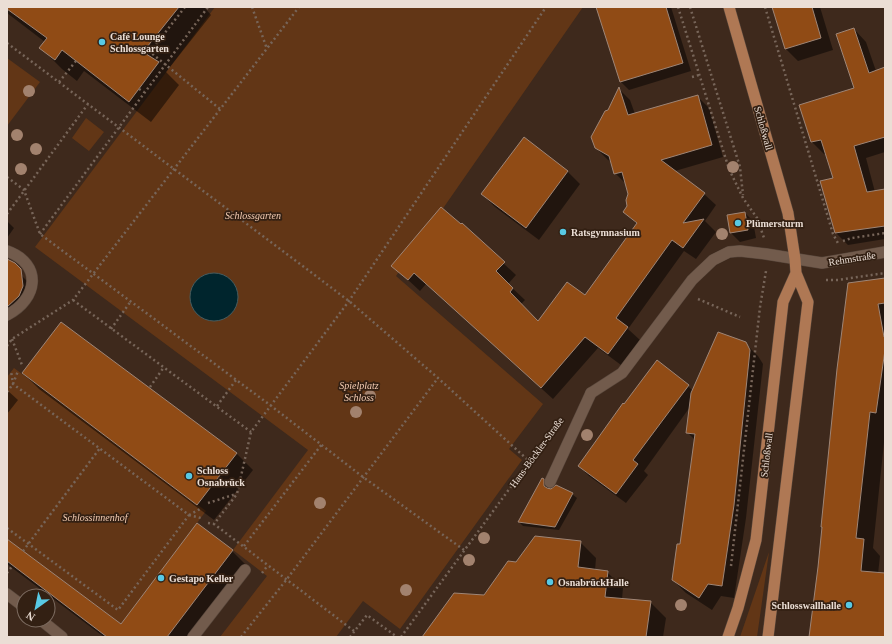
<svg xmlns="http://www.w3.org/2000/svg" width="892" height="644" viewBox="0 0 892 644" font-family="Georgia,serif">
<rect width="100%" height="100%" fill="#3e291c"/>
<path fill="#623616" d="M215 7H583L396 276 543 404 509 449 522 460 400 629 363 601 336 637H220L267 576 233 550 308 450 35 247Z
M7 58 40 82 7 126Z
M86 118 104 132 89 151 72 138Z
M14 368 206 511 121 624 7 539V377Z
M769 552 757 637H740Z"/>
<path fill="#00252d" stroke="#465c5f" d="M190 297a24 24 0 1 1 48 0a24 24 0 1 1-48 0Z"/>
<path fill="#0007" d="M7 7H204L211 15 166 72 179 85 151 122 84 71 77 81 62 69 41 48 45 42 7 13Z
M597 7H671L691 71 629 90 621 82Z
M773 7H820L833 50 798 61 786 49Z
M854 29 866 42 876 71 885 68V152L866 158 875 192 885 190V239L848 245 836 233 834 179 826 154H824L812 142 800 106 855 89Z
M619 89 630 100 635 114 697 96 709 108 723 157 675 171 704 194 716 205 705 221 716 232 696 259 684 251 628 329 640 340 621 365 598 348 553 399 426 284 420 291 393 266 462 225 516 275 508 284 525 300 521 304 538 322 585 296 637 224 624 212 628 206 629 194 627 185 615 173 612 162 608 160 596 148 609 111Z
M524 138 568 172 580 184 539 240 495 207 482 194Z
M745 213 753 221 756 238 740 242 731 233 728 216Z
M7 221 14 228 7 238Z
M7 264 12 266 27 281 31 288 7 317Z
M885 279V433L873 548 880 556 878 574H885V637H810L819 567 838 369Z
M61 323 237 454 253 470 214 520 39 389 23 373Z
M745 343 758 356 763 364 746 518 734 598 721 596 712 610 686 593 673 580 681 545 695 440 687 432 690 407 644 471 648 475 626 503 589 476 579 466 688 386 693 391Z
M7 390 18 400 7 414Z
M543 480 547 484 548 489 551 490 556 486 572 494 577 498 559 530 523 526 519 522Z
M7 540 121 626 232 551 248 567 195 637H104L7 564Z
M580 542 596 558 595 571 607 572 623 588 622 599 650 602 666 618 663 637H424L485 596 516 563Z"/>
<path fill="#904b15" stroke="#9e8576" d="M7 7H179L143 52 159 62 129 102 62 50 55 60 39 48 47 38 7 9Z
M596 7H666L683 63 620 82Z
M772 7H812L821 38 785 49Z
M854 28 869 73 885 67V137L854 146 867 192 885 189V226L835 233 820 181 833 178 821 140 811 142 799 105 854 88 836 34Z
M619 87 628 115 698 95 712 145 661 160 705 193 683 223 704 219 683 248 672 240 616 318 628 327 608 354 585 337 541 388 414 273 408 280 391 266 441 207 461 224 462 223 505 262 496 271 513 288 510 292 538 321 567 282 585 295 637 223 623 212 627 206 626 200 628 194 622 172 614 174 609 156 595 148 591 137 605 111 608 110Z
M524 137 568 171 526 228 481 194Z
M745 212 748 230 730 233 727 215Z
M7 259 15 263 21 269 23 286 19 296 7 307Z
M885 278V303L878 304 884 337H885V350L876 413 870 412 856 538 864 539 861 571 885 573V637H809L818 567 822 527H821L837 369 848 283Z
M61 322 237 453 197 505 22 373Z
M718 332 746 342 750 350 734 505 722 586 708 584 699 598 672 580 677 544H680L695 434 686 433 691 393Z
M657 360 689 385 633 460 638 464 616 494 578 466 623 403 624 404Z
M542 478 544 479V486L547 488 551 489 556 485 573 493 555 527 518 522Z
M197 523 233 550 167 637H107L7 561V539L121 624Z
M535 536 581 541 578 567 608 571 605 597 651 601 646 637H422L454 593 484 595 508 561 516 562Z"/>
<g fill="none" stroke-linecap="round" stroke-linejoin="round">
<g stroke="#58473c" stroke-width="12">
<path id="service" d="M7 251C43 264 38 299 7 315
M550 482 591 393
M193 637 245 570"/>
</g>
<g stroke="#58473c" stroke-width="12">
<path id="minor" d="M591 393 622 373 692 280 713 260 729 252 740 251 766 254 822 263 885 252"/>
</g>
<g stroke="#58473c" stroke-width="12">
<path id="tertiary" d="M7 594 24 607
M41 620 62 637"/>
</g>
<g stroke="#58473c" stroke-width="12">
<path id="primary" d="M729 7 788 213 795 259 796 273 808 302 768 637
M728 637 738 608 756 540 783 302 796 273"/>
</g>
<path stroke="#776559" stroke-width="2.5" stroke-dasharray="2 3" stroke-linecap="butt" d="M185 7 150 52 220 109
M252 7 267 49
M678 7 729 169 743 198 757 218 764 238
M690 7 740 167 743 195
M765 7 833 234 839 245
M7 43 349 301 438 378 529 461
M692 77 699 75
M59 82 76 61
M139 89 144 92
M7 177 24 190 40 234 270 405 363 477 464 550
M7 214 88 104
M40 234 208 7
M843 241 852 238 885 233
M826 280H838L885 273
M698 299 740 317
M73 300 251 432
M111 329 131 301
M12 339 22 365
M7 346 12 339 73 300 299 7
M150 387 164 367
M7 392 13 384 18 371
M217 406 236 380
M208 503 236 494
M189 515 202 508
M189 515 201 518
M208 523 214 524
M7 528 118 610 189 515 13 384 11 371
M244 546 322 444
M23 551 100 448
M731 566 760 307 766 271
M7 573 13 565
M262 573 268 565
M354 631 214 524 237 494 251 432 349 301 546 7
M241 637 287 579 438 378
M350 637 367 615 397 637
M401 637 559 421"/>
<use href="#service" stroke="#725b4c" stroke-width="11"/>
<use href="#minor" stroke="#725b4c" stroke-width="11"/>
<use href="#tertiary" stroke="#725b4c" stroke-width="11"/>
<use href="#primary" stroke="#af7854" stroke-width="11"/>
</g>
<g fill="#a2826e">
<circle cx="29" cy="91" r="6"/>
<circle cx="17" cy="135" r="6"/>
<circle cx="36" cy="149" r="6"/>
<circle cx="733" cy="167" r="6"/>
<circle cx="21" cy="169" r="6"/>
<circle cx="722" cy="234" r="6"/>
<circle cx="370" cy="396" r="6"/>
<circle cx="356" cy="412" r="6"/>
<circle cx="587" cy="435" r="6"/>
<circle cx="320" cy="503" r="6"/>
<circle cx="484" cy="538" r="6"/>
<circle cx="469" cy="560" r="6"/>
<circle cx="406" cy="590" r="6"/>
<circle cx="681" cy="605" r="6"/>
</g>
<g fill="#58c9e4" stroke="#332013" stroke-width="1.5">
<circle cx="102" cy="42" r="4"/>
<circle cx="738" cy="223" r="4"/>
<circle cx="563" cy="232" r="4"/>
<circle cx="189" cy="476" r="4"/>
<circle cx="161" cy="578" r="4"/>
<circle cx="550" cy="582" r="4"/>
<circle cx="849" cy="605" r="4"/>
</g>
<g text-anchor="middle" stroke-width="3.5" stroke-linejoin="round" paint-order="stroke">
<g font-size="10" font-weight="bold" fill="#ebded5" stroke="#332013" text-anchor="start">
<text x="110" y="40">Café Lounge<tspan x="110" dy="12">Schlossgarten</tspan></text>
<text x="746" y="227">Plümersturm</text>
<text x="571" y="236">Ratsgymnasium</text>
<text x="197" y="474">Schloss<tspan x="197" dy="12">Osnabrück</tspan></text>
<text x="169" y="582">Gestapo Keller</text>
<text x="558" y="586">OsnabrückHalle</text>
<text x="841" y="609" text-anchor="end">Schlosswallhalle</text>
</g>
<g font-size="10" fill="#ebded5" stroke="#332013">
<text transform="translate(764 128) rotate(74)" y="4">Schloßwall</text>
<text transform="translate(852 258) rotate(-9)" y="4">Rehmstraße</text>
<text transform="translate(536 452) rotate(-54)" y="4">Hans-Böckler-Straße</text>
<text transform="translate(766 455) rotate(-83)" y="4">Schloßwall</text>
</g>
<g font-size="10" font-style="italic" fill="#f3cbb2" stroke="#332013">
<text x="253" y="219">Schlossgarten</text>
<text x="359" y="389">Spielplatz<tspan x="359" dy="12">Schloss</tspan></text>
<text x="95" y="521">Schlossinnenhof</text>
</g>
</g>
<rect width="892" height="644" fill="none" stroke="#ebded5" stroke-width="16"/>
<g transform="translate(36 608) rotate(213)"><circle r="19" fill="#332013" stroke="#7d6c61"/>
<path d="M0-3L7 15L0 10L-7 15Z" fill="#58c9e4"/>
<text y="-6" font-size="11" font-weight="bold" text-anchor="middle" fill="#ebded5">N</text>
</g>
</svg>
